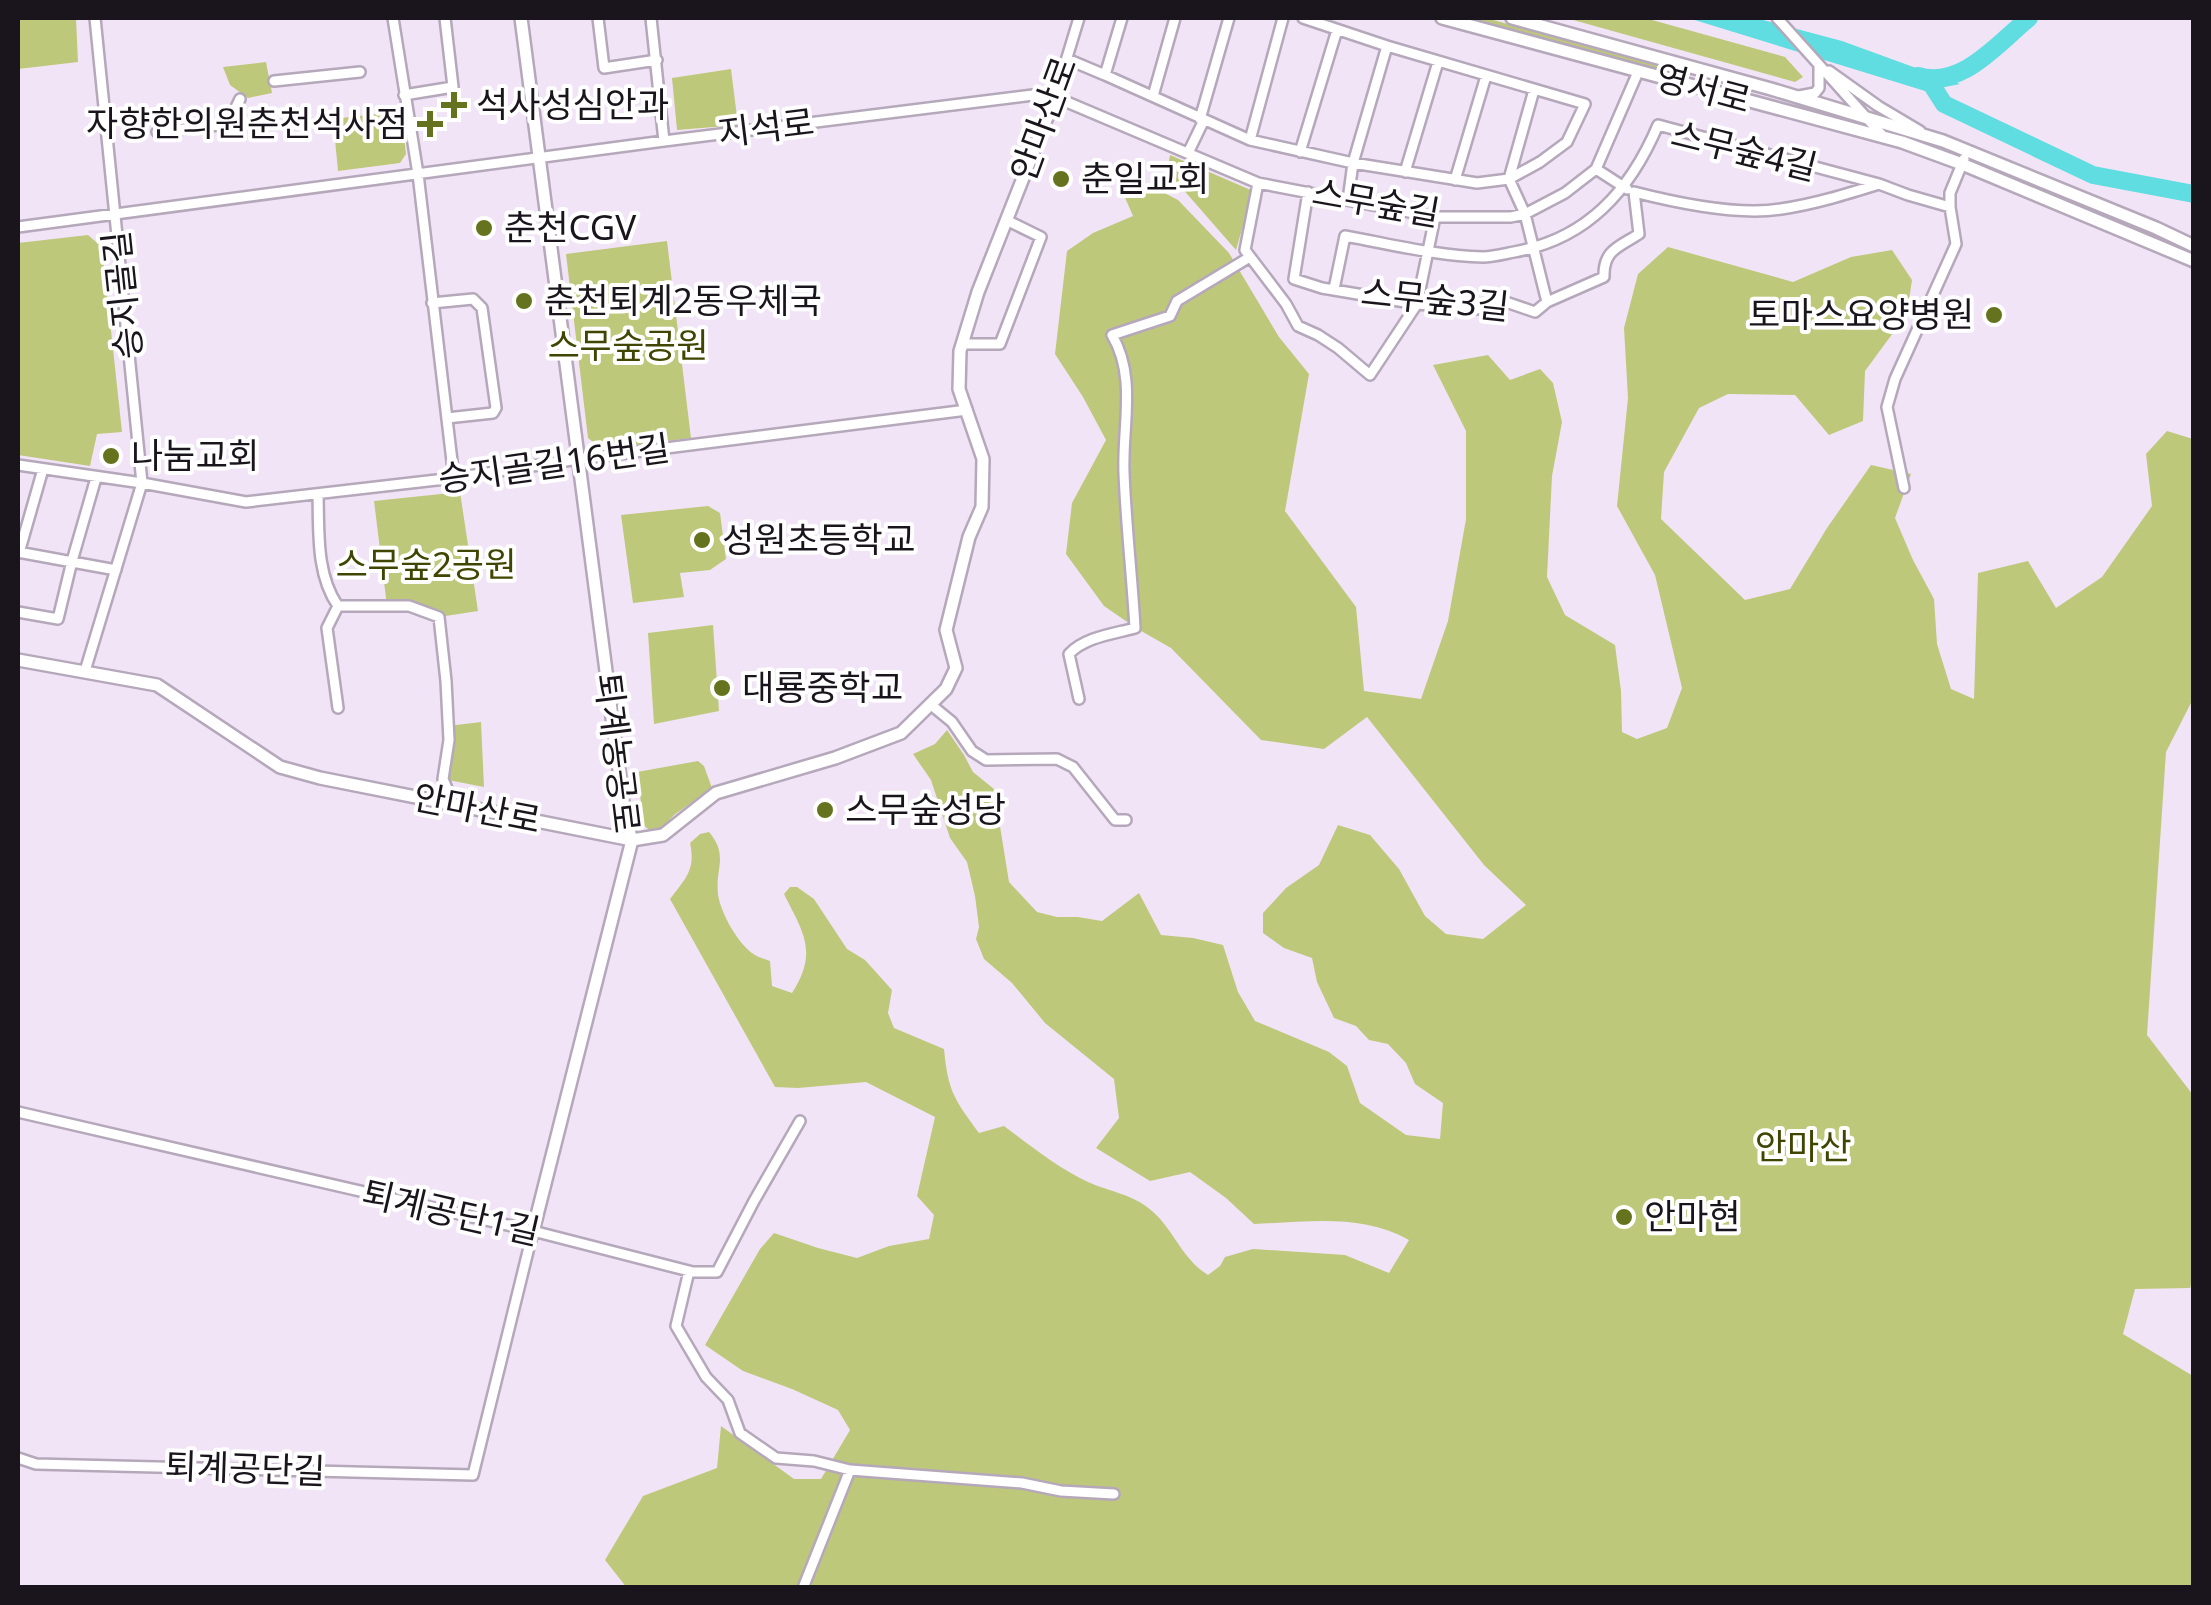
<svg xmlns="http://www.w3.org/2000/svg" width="2211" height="1605" viewBox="0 0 2211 1605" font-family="'Noto Sans','Noto Sans KR',sans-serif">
<rect width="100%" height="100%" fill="#f2e4f7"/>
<path fill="#bec87a" d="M18 18H76L78 62 18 69Z
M1464 18H1486L1677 71 1682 74 1680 76Z
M1566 18H1645L1785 57 1803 77 1795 82Z
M266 62 272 93 248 98 230 85 223 67Z
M731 69 738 125 677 130 672 78Z
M401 111 406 154 400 163 338 171 333 119Z
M1170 155 1253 191 1236 250 1167 171Z
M1114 172 1132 176 1178 200 1229 253 1279 337 1309 374 1285 511 1356 607 1364 691 1421 699 1448 621 1466 519V431L1433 365 1488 355 1510 380 1540 369 1553 383 1562 422 1552 476 1547 577 1565 615 1615 645 1621 691 1622 732 1637 739 1667 728 1682 688 1655 575 1617 506 1628 398 1624 328 1638 274 1668 247 1793 282 1851 257 1892 250 1912 280 1907 314 1865 371 1863 421 1829 435 1795 395 1728 394 1699 408 1664 472 1661 519 1745 600 1790 589 1827 528 1871 465 1911 474 1895 518 1913 560 1934 599 1937 644 1951 689 1974 699 1978 573 2028 561 2056 608 2102 577 2152 506 2146 454 2167 431 2193 439V699L2166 752 2147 1035 2193 1095V1278L2190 1288 2135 1289 2123 1334 2193 1376V1587L627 1588 605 1560 643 1496 717 1468 721 1426 794 1479H821L850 1430 838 1410 792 1389 743 1371 705 1345 760 1249 774 1233 818 1248 857 1258 889 1246 929 1239 934 1215 917 1196 935 1117 866 1082 798 1088 775 1087 670 899C685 879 696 870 690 843L700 834 709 832C729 856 715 868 718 894 720 912 739 946 755 955 760 958 765 959 770 961L772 986 792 993C818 952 804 934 784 894L790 887H797L814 899 847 949 865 960 892 990 888 1013 894 1028 944 1049C948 1091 954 1099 979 1133L1004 1126C1030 1145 1058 1168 1088 1182 1110 1192 1133 1194 1152 1211 1174 1230 1182 1259 1208 1275L1220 1266 1225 1257 1253 1249 1345 1255 1389 1273 1409 1240C1361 1213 1307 1222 1254 1224L1226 1198 1190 1172 1150 1181 1096 1148 1119 1118 1114 1079 1045 1023 1012 983 984 959 976 939 979 927 975 896 967 862 950 838 931 780 913 754 935 744 947 730 964 755 973 772 994 789 1009 882 1037 912 1057 917H1078L1102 921 1139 893 1161 935 1193 938 1223 945 1238 992 1255 1021 1329 1052 1347 1066 1360 1103 1406 1135 1440 1139 1443 1103 1415 1084 1406 1063 1388 1044 1369 1040 1356 1026 1334 1018 1317 982 1312 958 1284 948 1263 933V913L1286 888 1319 865 1338 825 1370 835 1399 869 1425 916 1446 934 1483 939 1526 905 1484 865 1367 717 1324 749 1261 740 1171 648 1136 628 1104 606 1066 554 1072 503 1106 440 1083 397 1055 354 1067 251 1093 233 1133 216Z
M88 235 102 247 122 432 97 434 90 466 18 455V243Z
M667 241 691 438 602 449 588 438 566 254Z
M460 492 478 611 439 617 409 606H387L374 501Z
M708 506 720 513 726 559 710 570 680 573 684 597 633 603 621 515Z
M713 625 719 711 654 724 648 633Z
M481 722 484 787 443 779 448 726Z
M698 761 704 766 712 788 674 815 660 830 651 831 644 826 637 772Z"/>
<path fill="#60dde0" d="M1688 18H1756L1842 41 1960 84 1925 91Z"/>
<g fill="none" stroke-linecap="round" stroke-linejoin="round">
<path stroke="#60dde0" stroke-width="18" d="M1918 76C1962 89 1998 43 2029 18
M1928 79 1944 104 2093 175 2194 194"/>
<g stroke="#b6a8bb" stroke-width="14">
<path id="minor" d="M393 18 418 174 454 478
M598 18 604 68 657 60
M651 18 664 141
M1122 18 1105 75 1250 140 1353 163 1477 183 1509 179 1540 162 1567 142 1585 104 1387 46 1303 18
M1777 18 1882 135
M1067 59 1105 75
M1829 71 1878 106 1920 131
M274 81 360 72
M1534 90 1509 179 1525 214 1547 302
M404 95 453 87 445 18
M1153 96 1175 18
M1799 96 1815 93 1819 88V67
M1055 97 1079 18
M1200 119 1229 18
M157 132 228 124 240 99
M1250 140 1283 18
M1300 152 1337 30
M1188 153 1204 120
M1596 169 1627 189
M1405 172 1438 62
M1455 180 1486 76
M1258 183 1245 250 1286 304 1298 326 1318 335 1338 348 1370 375 1417 304 1435 217
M1308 192 1294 279 1322 288 1417 304 1477 309 1503 301 1535 312 1547 302 1604 277C1603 250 1619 247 1639 234L1634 192C1677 203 1738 216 1781 209 1815 204 1847 194 1879 184
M1348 200 1353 163 1387 46
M18 227 664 141 1033 95 1055 97 1258 183 1435 217H1511L1525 214 1565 193 1596 169 1638 72
M1334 289 1345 236C1390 244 1437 256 1483 257 1493 257 1504 254 1514 252 1587 239 1630 191 1658 125L1879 184 1908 195 1950 207
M432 303 473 299 482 308 496 408 493 413 447 418
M962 344H1000L1041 237 1006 220
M18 465 142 483 246 502 454 478 579 459 967 410
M1904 488 1887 407 1895 379 1956 244 1950 207V193L1964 159
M318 494C319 531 316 575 338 606L327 628 338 708
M18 552 116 570
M19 553 43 469
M338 606H409L439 617 446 681 449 740 443 779 454 805
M18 612 58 619 72 561 96 478
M85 671 142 483 95 18
M1079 699 1069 654C1085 637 1113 634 1135 628 1132 576 1126 524 1124 473 1122 427 1137 377 1112 335L1170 316 1177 301 1250 257
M930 704 952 722 972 751 986 760 1057 759 1073 767 1115 820H1126
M18 1112 533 1231 693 1272H717L754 1201 800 1121
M689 1271 676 1326 706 1377 728 1400 740 1433 776 1458 814 1461 850 1470 1022 1483 1061 1491 1114 1494
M18 1458 36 1464 473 1475 533 1231
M803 1588 850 1470"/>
</g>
<g stroke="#b6a8bb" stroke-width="16">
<path id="tertiary" d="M521 18 625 817 632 840 533 1231
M1442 18 1902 142 1962 164 2194 261
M1512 18 1771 89 1943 141 2156 228 2194 246
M18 660 157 685 280 767 320 778 632 840 663 835 716 793 835 758 901 733 946 689 956 668 946 630 969 537 982 507 983 459 959 389 960 351 978 292 1055 97"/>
</g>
<use href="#minor" stroke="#fff" stroke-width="9"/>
<use href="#tertiary" stroke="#fff" stroke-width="11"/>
</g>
<g fill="#65731e" stroke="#fff" stroke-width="4">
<path d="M449 90h10v10h10v10h-10v10h-10v-10h-10v-10h10z"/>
<path d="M425 109h10v10h10v10h-10v10h-10v-10h-10v-10h10z"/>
<circle cx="1061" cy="179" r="10"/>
<circle cx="484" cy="228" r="10"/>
<circle cx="524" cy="301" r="10"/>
<circle cx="1994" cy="315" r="10"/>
<circle cx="111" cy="456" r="10"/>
<circle cx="702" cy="540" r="10"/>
<circle cx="722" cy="688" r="10"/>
<circle cx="825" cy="810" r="10"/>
<circle cx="1624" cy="1217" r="10"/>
</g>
<g text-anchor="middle" stroke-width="8" stroke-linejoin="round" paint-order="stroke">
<g font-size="35" fill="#1a151c" stroke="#fff">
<text transform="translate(1703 89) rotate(15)" y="12">영서로</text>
<text transform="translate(1044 119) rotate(-70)" y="12">안마산로</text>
<text transform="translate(766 128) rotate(-7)" y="12">지석로</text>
<text transform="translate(1744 151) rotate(14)" y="12">스무숲4길</text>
<text transform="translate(1376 203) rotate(10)" y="12">스무숲길</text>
<text transform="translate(123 295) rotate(-96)" y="12">승지골길</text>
<text transform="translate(1435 300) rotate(6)" y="12">스무숲3길</text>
<text transform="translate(554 464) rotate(-8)" y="12">승지골길16번길</text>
<text transform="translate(617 753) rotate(83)" y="12">퇴계농공로</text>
<text transform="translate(477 809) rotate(11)" y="12">안마산로</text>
<text transform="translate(451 1213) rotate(13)" y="12">퇴계공단1길</text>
<text transform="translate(245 1469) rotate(2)" y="12">퇴계공단길</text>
</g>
<g font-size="35" fill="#1a151c" stroke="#fff" text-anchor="start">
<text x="476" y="117">석사성심안과</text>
<text x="408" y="136" text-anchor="end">자향한의원춘천석사점</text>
<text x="1081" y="191">춘일교회</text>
<text x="504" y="240">춘천CGV</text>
<text x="544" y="313">춘천퇴계2동우체국</text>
<text x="1974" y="327" text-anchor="end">토마스요양병원</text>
<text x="131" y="468">나눔교회</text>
<text x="722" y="552">성원초등학교</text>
<text x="742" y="700">대룡중학교</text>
<text x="845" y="822">스무숲성당</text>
<text x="1644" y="1229">안마현</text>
</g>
<g font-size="35" fill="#404601" stroke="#fff">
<text x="628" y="358">스무숲공원</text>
<text x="426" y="577">스무숲2공원</text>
<text x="1803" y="1159">안마산</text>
</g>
</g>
<rect width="2211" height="1605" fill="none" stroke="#1a151c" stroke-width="40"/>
</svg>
